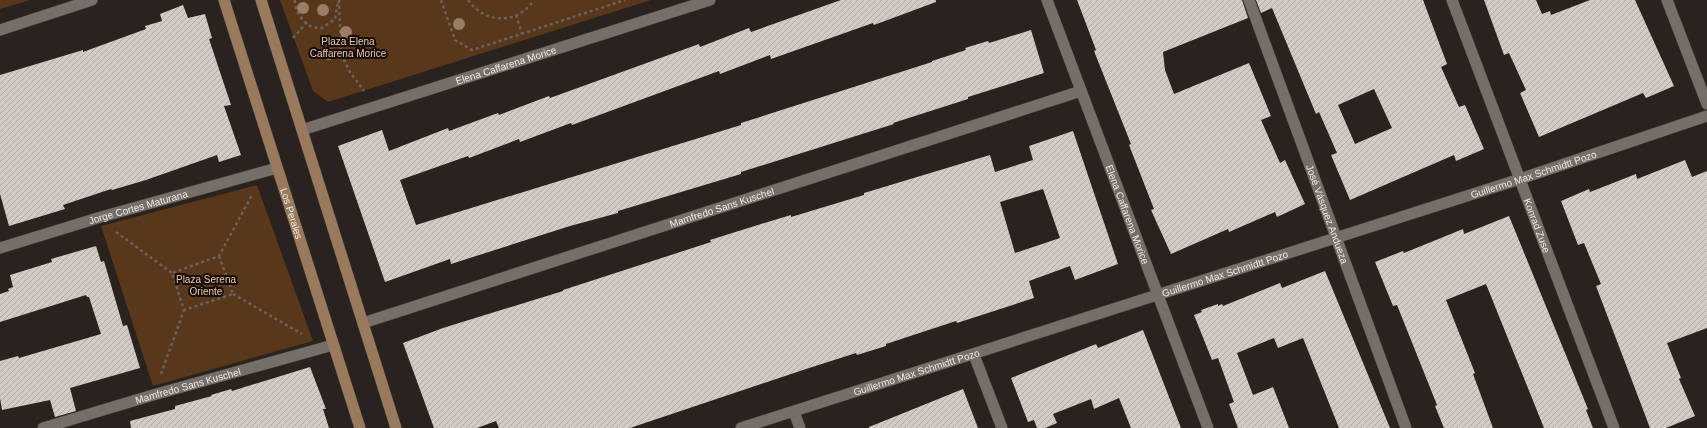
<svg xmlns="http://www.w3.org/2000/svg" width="1707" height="428" viewBox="0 0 1707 428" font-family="Helvetica,sans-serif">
<defs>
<pattern id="building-hatch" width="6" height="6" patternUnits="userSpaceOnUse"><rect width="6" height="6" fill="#d2cac4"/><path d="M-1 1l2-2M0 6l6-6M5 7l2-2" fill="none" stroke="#afa9a4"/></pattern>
</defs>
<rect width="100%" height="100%" fill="#29221e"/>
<path fill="#58371b" d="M0 0H30L0 9Z
M280 0H651L328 102 313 91Z
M257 185 313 341 153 386 101 226Z"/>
<path fill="url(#building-hatch)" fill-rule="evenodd" d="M841 0H936V2L874 25 873 23 771 59 770 55 720 74 719 71 572 125 571 123 520 142 519 139 469 158 468 156 400 180 416 225 741 125V123L932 62V61L966 50 965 48 988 41 989 43 1031 30 1044 73 968 97V99L893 123 894 124 741 172V174L618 211V213L570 226 451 264 450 259 385 282 338 146 382 130 389 151 448 128 449 131 498 113 499 115 549 96 550 98 699 44 700 47 749 28 751 32Z
M1077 0H1242L1248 18 1163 52 1165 70 1174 94 1249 63 1271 116 1261 120 1280 163 1285 160 1305 204 1277 217 1275 212 1229 232 1228 229 1171 254 1151 210 1154 209 1129 145 1131 144 1094 51 1096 50Z
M1256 0H1423L1447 64 1441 67 1459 107 1465 105 1484 149 1456 161 1454 155 1350 200 1331 155 1337 153 1319 112 1316 114 1272 8 1261 13ZM1374 89 1392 128 1355 144 1338 105Z
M1484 0H1536L1542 14 1550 11 1551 15 1590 0H1635L1674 86 1646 98 1643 93 1539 137 1520 93 1526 90 1509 53 1504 55Z
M183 5 188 18 205 14 212 38 209 39 231 105 224 106 241 155 219 162 217 155 146 180 112 190 111 189 63 205 65 209 9 226 0 194V75L83 50V52L146 29 145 26 162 21 160 14Z
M1073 131 1118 264 1075 280 1070 266 1029 281 1034 298 957 323 956 321 886 344V346L857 355 856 353 806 369 630 428H499L496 421 477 428H434L403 343 443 328 563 291V290L711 242 710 240 761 224 791 215V217L864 195V193L990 155 995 172 1033 160 1029 146ZM1043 189 1060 238 1015 253 1000 202Z
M1685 160 1692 177 1707 171V328L1667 343 1681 378 1679 379 1695 416 1666 428H1650L1596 286 1601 284 1584 243 1578 245 1561 201 1589 189 1590 192 1636 174 1637 179Z
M1509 216 1588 409 1586 410 1593 428H1544L1486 284 1446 300 1475 373 1473 374 1493 428H1444L1435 406 1437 405 1397 305 1393 306 1375 262 1403 251 1404 253 1463 229 1464 234Z
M96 246 101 262 104 261 123 326 127 325 140 368 70 388 76 411 55 417 50 400 2 410 0 398V361L18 356 19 358 101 334 89 297H87L86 295 0 322V294L9 291 8 289 13 287 10 275 52 262 51 259Z
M1325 271 1390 428H1339L1303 338 1278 348 1274 338 1237 353 1253 395 1273 387 1289 428H1238L1229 404 1234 402 1218 358 1212 360 1194 315 1202 312 1201 310 1218 304V306L1222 304 1223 306 1280 283 1282 288Z
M1143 330 1181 428H1131L1119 398 1094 409 1091 399 1053 414 1057 423 1045 428H1037L1034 420 1028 422 1011 378 1096 344 1098 348Z
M310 367 326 409H323L329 428H131L130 421 175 409V406L212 396 211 395 231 389 232 391Z
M963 389 978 428H869V427Z"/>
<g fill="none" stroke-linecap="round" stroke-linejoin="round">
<g stroke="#423d39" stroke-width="12">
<g id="minor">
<path id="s1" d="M1047 0 1208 428"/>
<path id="s2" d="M1249 0 1406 428"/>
<path id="s3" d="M1452 0 1614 428"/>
<path d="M1667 0 1707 104"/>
<path id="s4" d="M302 130 710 0"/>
<path id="s5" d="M0 248 101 217 277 168"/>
<path id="s6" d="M363 323 1081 91"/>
<path d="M974 355 1002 428"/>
<path d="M794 412 800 428"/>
<path id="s7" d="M43 428 153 395 333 345"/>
<path id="s8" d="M741 428 1520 179 1707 116"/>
</g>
</g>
<g stroke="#423d39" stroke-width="12">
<path id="tertiary" d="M0 30 92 0"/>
</g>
<g stroke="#423d39" stroke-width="12">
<g id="secondary">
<path id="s9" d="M224 0 360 428"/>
<path d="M261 0 396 428"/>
</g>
</g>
<path stroke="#69635f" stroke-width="2.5" stroke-dasharray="3 3" stroke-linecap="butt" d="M295 0C294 10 303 23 312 27 315 28 319 28 322 28L335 19 338 2
M339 0 341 54 350 72 364 91
M441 0 455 40 472 50 625 0
M468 0C485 24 517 25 534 0
M516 15 522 34
M293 38 307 22
M116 232 172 273
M219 256 233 294 184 310 172 273 219 256 252 195
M233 294 302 334
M161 374 184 310"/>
<use href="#minor" stroke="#766f69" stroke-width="11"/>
<use href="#tertiary" stroke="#766f69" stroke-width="11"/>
<use href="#secondary" stroke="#9a7a5d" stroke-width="11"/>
</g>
<g fill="#9b7e68">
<circle cx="303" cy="8" r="6"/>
<circle cx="323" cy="10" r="6"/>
<circle cx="459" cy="24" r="6"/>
<circle cx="346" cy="32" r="6"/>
<circle cx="329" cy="54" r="6"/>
</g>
<g text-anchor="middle" stroke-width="4" stroke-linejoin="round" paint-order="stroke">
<g font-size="10" fill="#f9c9a4" stroke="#0f0c0a">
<text x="348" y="45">Plaza Elena<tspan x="348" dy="12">Caffarena Morice</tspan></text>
<text x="206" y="283">Plaza Serena<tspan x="206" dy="12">Oriente</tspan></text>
</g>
<g font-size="10" fill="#eeeae7" stroke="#0f0c0a">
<text dy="4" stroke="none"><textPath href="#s4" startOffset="214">Elena Caffarena Morice</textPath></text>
<text dy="4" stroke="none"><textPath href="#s8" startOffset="832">Guillermo Max Schmidtt Pozo</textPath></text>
<text dy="4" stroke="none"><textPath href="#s5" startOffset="144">Jorge Cortes Maturana</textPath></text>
<text dy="4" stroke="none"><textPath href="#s6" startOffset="377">Mamfredo Sans Kuschel</textPath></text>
<text dy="4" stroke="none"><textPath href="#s9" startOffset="224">Los Perales</textPath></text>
<text dy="4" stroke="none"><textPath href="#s1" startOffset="229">Elena Caffarena Morice</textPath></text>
<text dy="4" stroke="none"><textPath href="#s2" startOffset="228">José Vásquez Andueza</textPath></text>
<text dy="4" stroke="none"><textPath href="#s3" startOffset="241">Konrad Zuse</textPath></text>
<text dy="4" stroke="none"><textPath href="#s8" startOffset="508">Guillermo Max Schmidtt Pozo</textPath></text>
<text dy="4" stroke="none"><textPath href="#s8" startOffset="184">Guillermo Max Schmidtt Pozo</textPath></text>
<text dy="4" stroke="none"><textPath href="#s7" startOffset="151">Mamfredo Sans Kuschel</textPath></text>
</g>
</g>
</svg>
